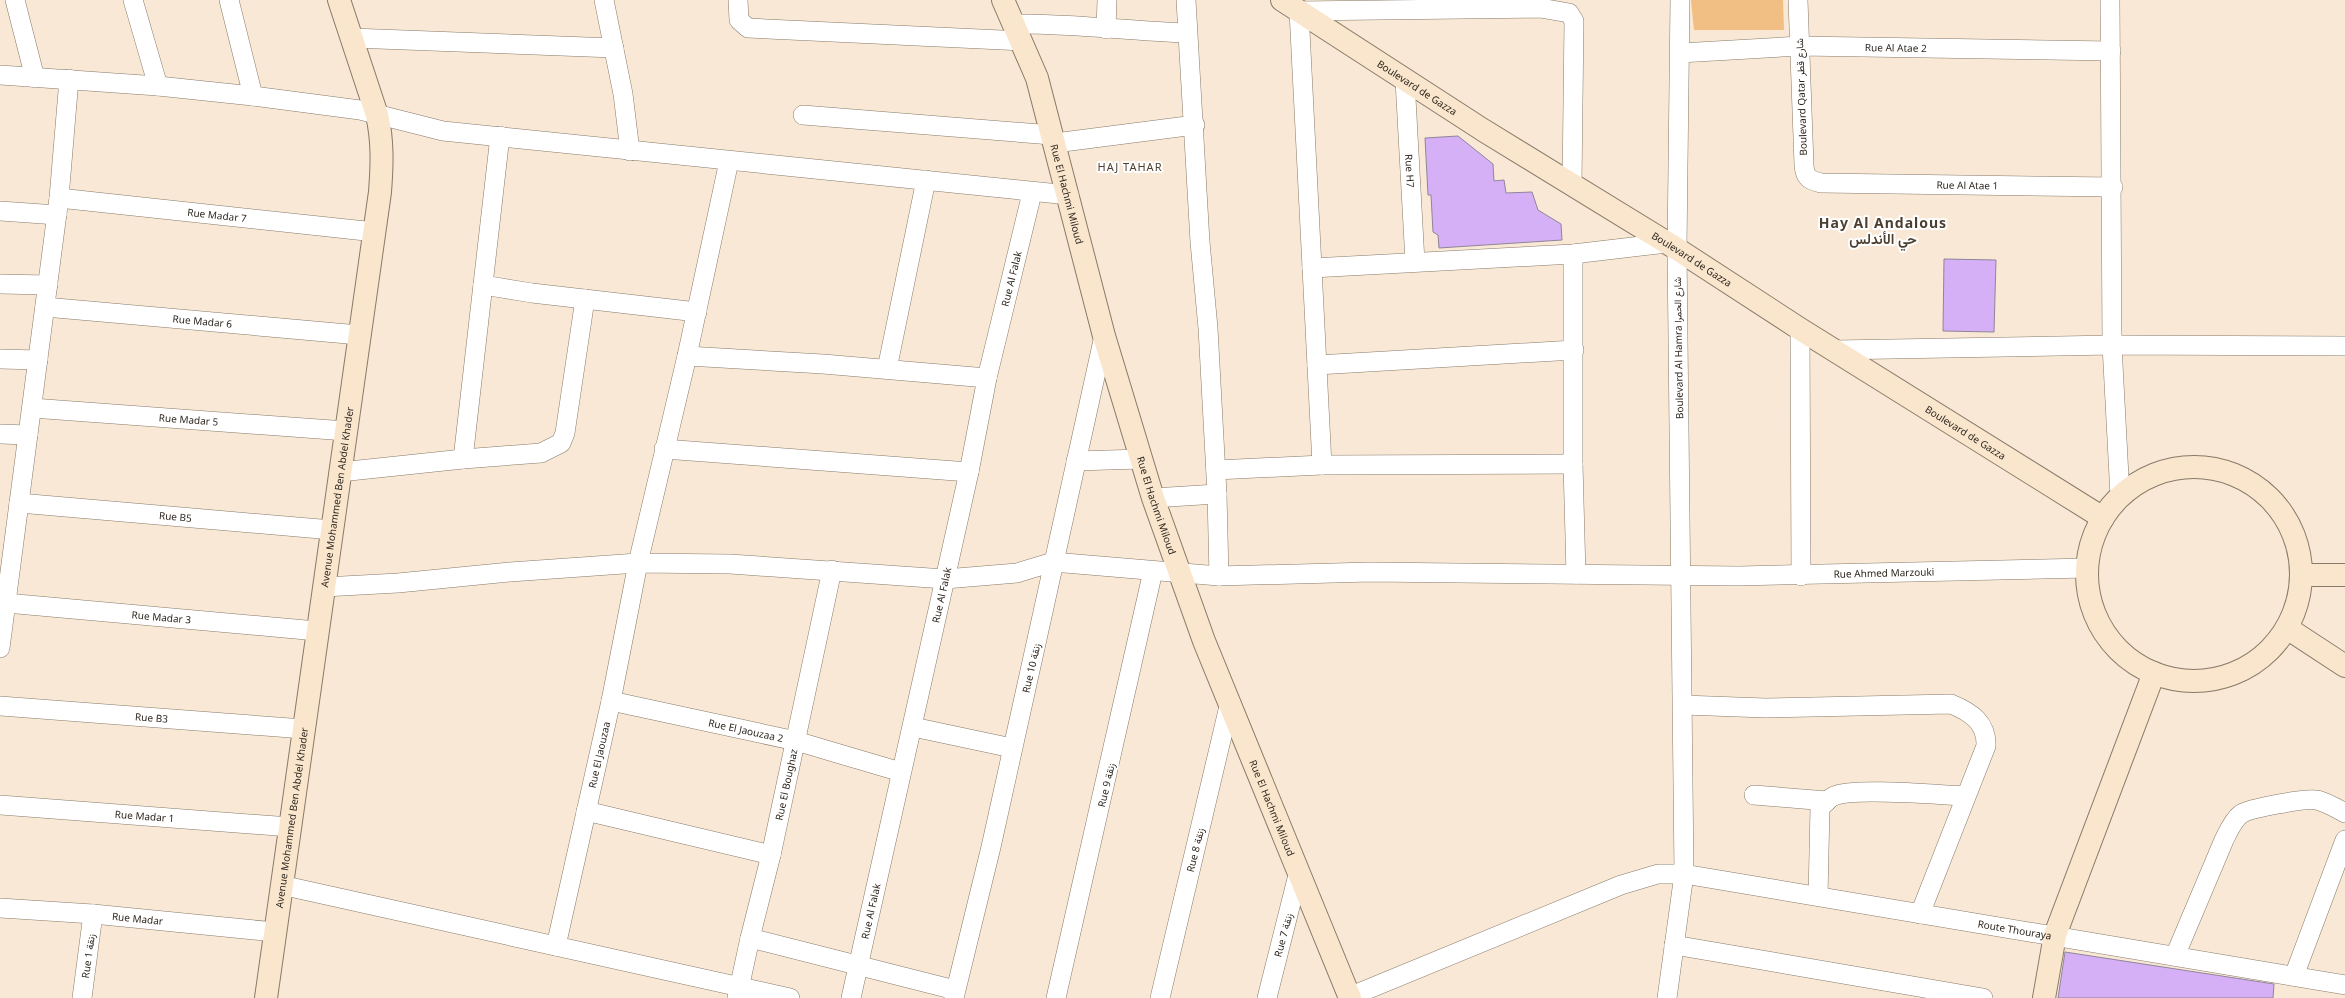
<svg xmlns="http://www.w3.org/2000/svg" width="2345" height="998" viewBox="0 0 2345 998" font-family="'Noto Sans',Vazirmatn,sans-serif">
<rect width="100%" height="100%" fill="#f8e8d5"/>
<path fill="#f1bf83" d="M1691 0H1783L1784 30H1694Z"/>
<path fill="#d6b0f6" stroke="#8f8599" d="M1458 136 1493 164 1494 181 1504 180 1506 193 1532 192 1538 210 1561 224 1562 240 1439 248 1438 235 1433 232 1431 195H1428L1425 138Z
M1944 259 1996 260 1994 332 1943 331Z
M2065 952 2274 984 2273 998H2058Z"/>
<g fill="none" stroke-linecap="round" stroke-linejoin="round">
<g stroke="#887a69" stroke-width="20">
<g id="street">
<path d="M15 0 35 78"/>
<path d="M133 0 158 86"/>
<path d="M229 0 253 96"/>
<path d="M604 0 623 94 630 151"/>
<path d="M738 0 739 20 748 28 1021 41"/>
<path d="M1186 0 1200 242 1208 328 1217 494 1219 576"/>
<path id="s1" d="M1798 0 1804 165C1805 178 1809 180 1821 183L2113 187"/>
<path d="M2110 0 2112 345 2120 496"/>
<path d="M1013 24C1071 23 1129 31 1187 33"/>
<path d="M1106 29 1107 0"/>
<path d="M352 38 614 48"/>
<path id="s2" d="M1680 53 1800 46 2111 51"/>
<path d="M0 75 158 86 253 96 360 110 443 131 1069 195"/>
<path id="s3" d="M1405 80 1415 262"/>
<path d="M803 115 1052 135"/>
<path d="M1055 143 1195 125"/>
<path id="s4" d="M59 198 375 232"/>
<path d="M0 211 57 215"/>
<path d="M1573 254V464L1576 574"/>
<path d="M1312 268 1573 254 1667 243"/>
<path d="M0 284 48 285"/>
<path d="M483 285 532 293 697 312"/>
<path id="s5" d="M45 307 359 335"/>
<path d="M1800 329 1801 576"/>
<path d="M1835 350 2112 345 2345 346"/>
<path d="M687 356 823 364 987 378"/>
<path d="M0 359 38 360"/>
<path d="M1317 365 1574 350"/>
<path d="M887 369 926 180"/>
<path id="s6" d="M32 408 346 431"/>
<path d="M0 434 28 435"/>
<path d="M664 449 969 472"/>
<path d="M463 459 500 136"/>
<path d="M1076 461 1141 459"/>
<path d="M1322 465 1299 11 1540 8 1569 13 1574 21 1572 184"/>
<path d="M1216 470 1322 465 1573 464"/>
<path d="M340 472 463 459 541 453 561 443 565 433 585 299"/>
<path d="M1153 498 1217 494"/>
<path id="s7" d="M19 503 332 530"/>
<path id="s8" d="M324 587 398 583 510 572 638 563 730 564 945 579 1017 573 1053 562 1219 576 1370 572 1739 576 2087 568"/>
<path id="s9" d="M6 603 317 631"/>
<path d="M0 648 59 198 69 79"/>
<path id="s10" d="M611 701 796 741 901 772"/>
<path d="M1683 705 1765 708 1951 704C1971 712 1987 723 1986 746L1920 914"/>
<path id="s11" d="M0 706 304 729"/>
<path d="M913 727 1012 748"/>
<path d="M1754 795 1827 801"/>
<path id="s12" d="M0 805 290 827"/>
<path d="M586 811 771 855"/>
<path d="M281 885 790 998"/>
<path d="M1818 896 1820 808C1824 804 1829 798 1834 796 1854 787 1939 795 1966 796"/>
<path id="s13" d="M0 908 93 914 275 932"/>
<path d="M750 938 955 990"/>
<path d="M1674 945 1983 998"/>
<path id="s14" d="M556 946 611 701 638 563 687 356 729 161"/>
<path d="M2175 956 2224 840C2228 832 2233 820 2241 814 2250 808 2306 798 2317 800 2328 803 2336 808 2345 813"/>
<path d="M2294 976 2345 840"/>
<path id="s15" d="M1349 997 1621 885 1658 874H1684L2345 985"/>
<path d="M82 998 93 914"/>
<path id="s16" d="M737 998 750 938 771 855 832 570"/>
<path id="s17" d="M851 998 969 472 987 378 1032 193"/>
<path d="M954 998 991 847 1104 336"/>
<path d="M1056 998 1153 571"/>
<path d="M1160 998 1230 702"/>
<path d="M1267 998 1299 871"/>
<path d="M1667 998 1684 874 1677 249 1680 0"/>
</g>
</g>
<g stroke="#887a69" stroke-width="24">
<g id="secondary">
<path id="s18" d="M1003 0 1037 78 1104 336 1153 498 1204 641 1350 998"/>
<path id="s19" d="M1282 0 1483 130 1677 249 1800 329 2103 518"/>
<circle cx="2194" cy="574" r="107"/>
<path d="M2302 575H2345"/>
<path d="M2287 628 2345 666"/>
<path id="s20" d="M266 998 380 192C382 166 383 141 377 115L339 0"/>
<path d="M2044 998 2055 935 2154 673"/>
</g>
</g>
<use href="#street" stroke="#fff" stroke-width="19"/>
<use href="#secondary" stroke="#fae6cd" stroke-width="22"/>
</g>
<g text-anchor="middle" stroke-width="4" stroke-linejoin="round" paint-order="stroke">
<g font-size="10" fill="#2e2720" stroke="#fff">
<text dy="4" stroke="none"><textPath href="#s2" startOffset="216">Rue Al Atae 2</textPath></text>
<text dy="4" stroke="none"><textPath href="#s19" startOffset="161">Boulevard de Gazza</textPath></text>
<text transform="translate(1801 97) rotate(-92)" y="4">Boulevard Qatar شارع قطر</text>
<text dy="4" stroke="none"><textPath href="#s3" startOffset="91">Rue H7</textPath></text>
<text dy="4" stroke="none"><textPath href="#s1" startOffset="339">Rue Al Atae 1</textPath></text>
<text dy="4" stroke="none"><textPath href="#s18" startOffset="205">Rue El Hachmi Miloud</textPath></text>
<text dy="4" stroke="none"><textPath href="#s4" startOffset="159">Rue Madar 7</textPath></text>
<text dy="4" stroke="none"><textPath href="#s19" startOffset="485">Boulevard de Gazza</textPath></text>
<text dy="4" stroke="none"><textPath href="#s17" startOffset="737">Rue Al Falak</textPath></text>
<text dy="4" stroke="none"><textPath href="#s5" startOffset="158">Rue Madar 6</textPath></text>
<text transform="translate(1678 348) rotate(-91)" y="4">Boulevard Al Hamra شارع الحمرا</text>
<text dy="4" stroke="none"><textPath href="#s6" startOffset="157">Rue Madar 5</textPath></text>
<text dy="4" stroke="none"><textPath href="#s19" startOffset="809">Boulevard de Gazza</textPath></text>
<text dy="4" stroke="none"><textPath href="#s20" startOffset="506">Avenue Mohammed Ben Abdel Khader</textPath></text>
<text dy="4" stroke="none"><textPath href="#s18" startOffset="529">Rue El Hachmi Miloud</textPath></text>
<text dy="4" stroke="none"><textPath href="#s7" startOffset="157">Rue B5</textPath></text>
<text dy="4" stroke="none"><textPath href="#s8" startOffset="1564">Rue Ahmed Marzouki</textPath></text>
<text dy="4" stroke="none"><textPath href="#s17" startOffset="413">Rue Al Falak</textPath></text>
<text dy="4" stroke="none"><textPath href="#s9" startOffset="156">Rue Madar 3</textPath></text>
<text transform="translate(1031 668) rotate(-77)" y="4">Rue 10 زنقة</text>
<text dy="4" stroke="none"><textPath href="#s11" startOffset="152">Rue B3</textPath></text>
<text dy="4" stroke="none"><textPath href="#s10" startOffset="138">Rue El Jaouzaa 2</textPath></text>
<text dy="4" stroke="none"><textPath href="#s14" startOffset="196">Rue El Jaouzaa</textPath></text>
<text dy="4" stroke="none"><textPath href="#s16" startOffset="219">Rue El Boughaz</textPath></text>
<text transform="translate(1106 785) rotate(-77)" y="4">Rue 9 زنقة</text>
<text dy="4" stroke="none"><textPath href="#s18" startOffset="853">Rue El Hachmi Miloud</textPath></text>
<text dy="4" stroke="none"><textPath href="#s12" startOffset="145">Rue Madar 1</textPath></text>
<text dy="4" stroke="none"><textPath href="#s20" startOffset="182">Avenue Mohammed Ben Abdel Khader</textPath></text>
<text transform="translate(1195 850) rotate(-76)" y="4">Rue 8 زنقة</text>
<text dy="4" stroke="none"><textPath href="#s17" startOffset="89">Rue Al Falak</textPath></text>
<text dy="4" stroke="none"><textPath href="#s13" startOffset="138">Rue Madar</textPath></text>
<text dy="4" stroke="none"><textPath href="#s15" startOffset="694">Route Thouraya</textPath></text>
<text transform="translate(1283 935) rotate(-75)" y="4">Rue 7 زنقة</text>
<text transform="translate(88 956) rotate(-82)" y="4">Rue 1 زنقة</text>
</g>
<g font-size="11" letter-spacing="1" fill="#4c3f30" stroke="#fff">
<text x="1130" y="171">HAJ TAHAR</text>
</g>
<g font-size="14" font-weight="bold" letter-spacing="1" fill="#4c3f30" stroke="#fff">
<text x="1883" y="228">Hay Al Andalous<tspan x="1883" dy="16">حي الأندلس</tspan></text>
</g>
</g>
</svg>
